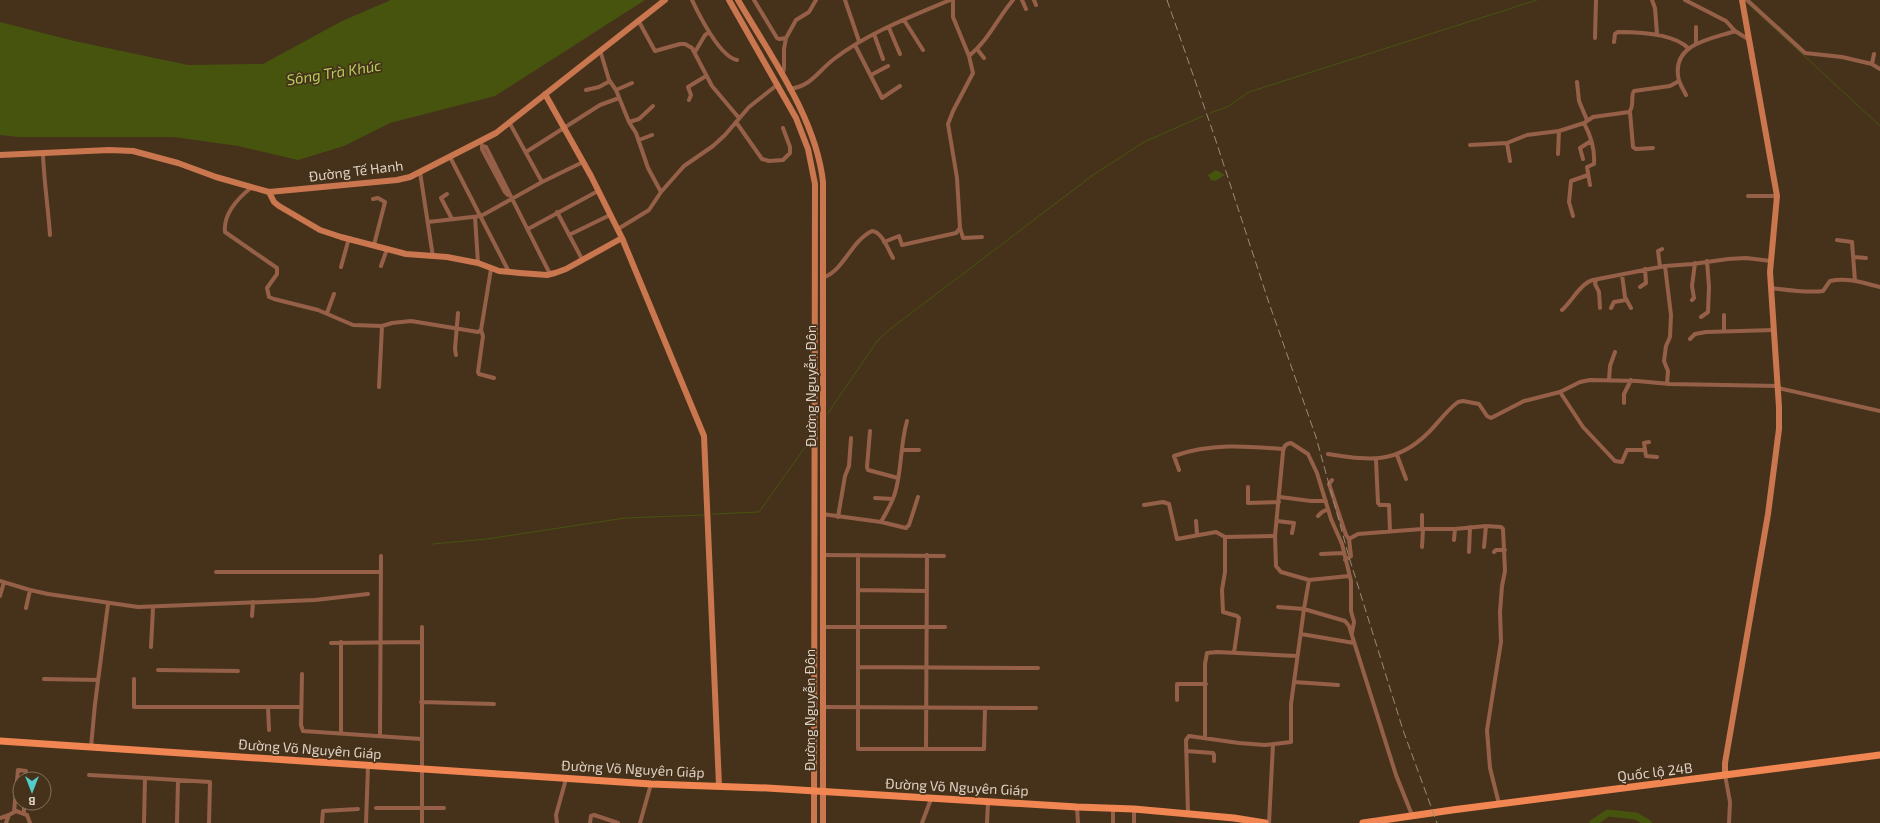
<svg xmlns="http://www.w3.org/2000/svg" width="1880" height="823" viewBox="0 0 1880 823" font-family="'Exo 2',sans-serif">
<rect width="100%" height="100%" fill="#46321b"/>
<path fill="#47540e" d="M391 0H645L495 96 390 123 344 146 298 160 238 146 174 137H18L0 135V22L74 41 188 65 263 64 342 21Z
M1216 170 1225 175 1215 181 1211 180 1208 175Z"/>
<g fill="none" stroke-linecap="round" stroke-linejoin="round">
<path stroke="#47540e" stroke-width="1" d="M1745 1 1880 126
M1210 113 1227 107 1249 92 1537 0
M828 413 878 340 889 330 1093 175 1144 142 1203 116
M713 514 759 512 808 443
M433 544 487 539 625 518 703 515"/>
<path stroke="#47540e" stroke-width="7" d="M1593 823 1608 813 1636 816 1648 823"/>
<path stroke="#966048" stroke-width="4" d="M692 0C699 15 720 57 737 60
M754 0 777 38 779 39 786 38
M845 0 859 41
M1022 0 1026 9
M1034 0 1036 5
M1652 0 1655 8 1657 34
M1685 0 1726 21 1735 31 1748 39
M1747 0 1805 53 1842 57 1872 64 1880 69
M638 20 655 51 680 44H685L692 48 712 86 739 118
M904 20 923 50
M1696 27V44
M889 28 900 54
M874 34 883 59
M1595 38 1596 0
M1614 42 1615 34 1618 32C1638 32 1673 33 1688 48
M855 45 882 98 900 86
M977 49 984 58
M600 50 609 80 616 90 629 122 636 133 648 168 661 192
M695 52 705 35 708 33
M969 56C988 41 997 19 1013 0
M1872 64 1874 54
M782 75 784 69V49L786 38 796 20 809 12 816 0
M871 75 888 66
M1577 82 1579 101 1587 120
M789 89C812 86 817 72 834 59 868 33 910 17 950 0L953 1V17L969 56 973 73 953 111 948 124 957 178 960 228 963 238 982 237
M586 90 599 87 610 81
M616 90 632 83
M1686 95C1683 89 1678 82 1678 75 1674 43 1712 39 1735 31
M689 100 691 95 688 87 706 76
M1630 112 1633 147 1636 149 1653 148
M509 122 542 182
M629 122 639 119 653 106
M736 122 762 159 769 161 783 160 790 153V147L783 128
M639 140 652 135
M1507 143 1510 161
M482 145V149L505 192 508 195
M1470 145 1507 143 1527 135 1559 131 1584 123
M482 146 486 147 550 274
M526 152 600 105 619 98
M43 154C44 181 48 207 50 235
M1558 154 1559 131
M450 157 509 272
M1583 159 1580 148 1591 141
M420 172 433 257
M1590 185 1587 167 1594 164C1595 150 1591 136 1584 123L1593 117 1629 112C1635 106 1630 97 1634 91L1670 86 1679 81
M252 187C238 198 223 213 225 232L277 268V274L267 288 269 297 274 299 318 310 353 325 382 326 392 323 411 321 478 332 481 330 491 269
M447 194 441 198 452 219
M1748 196H1777
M373 199 378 198 385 202 374 245
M557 212 582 259
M1573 216 1569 202 1571 181 1588 175
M475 217 478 263
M428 222 481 216 542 182 583 162
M528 229 598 191
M618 229 649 210 661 192 684 166 713 146 725 135 749 107 777 85
M569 235 610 215
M1837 240 1852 242 1855 281
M884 242 899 236 902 245 956 233 960 228
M1854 257 1866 258
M381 266 387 249
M1665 266 1671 315 1670 337 1666 346 1664 361 1668 371 1667 384
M341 267 349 238
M1660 267 1658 251 1662 249
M1622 275 1625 297 1631 308
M824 277C843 271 852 240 872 231 882 232 888 249 893 258
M1596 280 1595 284 1599 292 1600 308
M1640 287 1646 283 1645 269
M1771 288C1788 290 1806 293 1823 291L1830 281C1847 277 1863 283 1880 287
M1692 300 1694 298 1692 286 1695 263
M1611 308 1614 302 1626 300
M1562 310C1572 301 1581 283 1593 280L1665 266 1693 264 1728 259 1746 258 1771 261
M327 313 334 294
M1701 317 1708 312 1709 287 1707 261
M481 330 483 336 478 372 479 374 494 378
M1724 331V315
M1690 339 1695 334 1706 332 1774 330
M456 355 455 349 458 313
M1609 380 1610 366 1615 352
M379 387 382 326
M1778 388 1880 411
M1560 392 1583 427 1615 461 1622 462 1627 450H1644
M1624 403V394L1631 380
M870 431 867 467 868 470 898 478
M1649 442 1644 443 1646 456 1657 457
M902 450H919
M1328 454C1370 460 1395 465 1428 433 1438 423 1447 410 1458 402L1463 401 1479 404 1487 416 1491 418 1524 401 1560 392 1580 382 1590 380 1637 381 1670 384 1778 386
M1397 455 1406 479
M1376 460 1378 503 1380 505H1389L1390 531
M1179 470 1174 456C1210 443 1246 446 1283 449
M1332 480 1329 484 1346 535 1349 539
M1248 487V503L1279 502
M1280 497 1311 501H1326
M875 498 893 499
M1144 505 1163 502 1169 504 1177 539 1216 532 1225 537 1275 536
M822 514 881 522 906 528 909 525 918 497
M1318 516 1322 512 1328 509
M838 517 845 476 849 466 851 438
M1196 521 1197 534
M1277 521 1294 523 1292 533
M881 522C886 513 892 503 895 493 902 470 900 445 907 421
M1422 529V515
M1225 537V572L1222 590 1223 612 1237 616 1239 618 1234 653
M1454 540 1455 529
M1422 547 1423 529
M1484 547 1486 526
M1469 552 1470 527
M1494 552 1496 550H1505
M1321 554 1343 553
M822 555 944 556
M858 555V749H984L985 708
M1345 560 1351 556 1349 539 1358 534 1422 529H1455L1486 526 1501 527 1503 529 1505 571 1502 586 1500 612 1501 642 1487 730 1490 768 1499 804
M216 572H381
M1309 580 1349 576
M0 581 30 590 48 594 138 607 315 600 368 594
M858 590 927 591
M0 596 4 582
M26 608 30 590
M252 616 253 602
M822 627H945
M1352 633 1354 622 1351 611V581L1342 544 1331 519 1317 473 1308 454 1291 443C1285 444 1284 446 1283 452L1275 536 1276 566 1281 572 1309 580 1304 609 1345 621 1349 626 1396 775 1412 815
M1301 634 1354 643
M331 643 421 642
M151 647 153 608
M858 667 1038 668
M158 670 238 671
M302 674 301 725 303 731 421 739
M44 679 98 680
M134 679V707H301
M1294 682 1338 685
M1177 700V684H1206
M421 702 494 704
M268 707 269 730
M823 707 1036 708
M341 733V642
M380 735 381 556
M1205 737V664L1207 653 1217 652 1297 656
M91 747 95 704 108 604
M926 749 927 555
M1186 751 1213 753 1214 755V761
M89 775 145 778 144 823
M1725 775 1730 802 1729 823
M145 778 210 782 209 823
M24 803V813
M1077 807 1078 823
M376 808H444
M14 812 18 770 26 771 25 779
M1188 813 1186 740 1189 736 1239 743 1265 745 1291 742V704L1304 609 1278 607
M0 818 9 815
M6 823 9 815 16 811 27 815 30 823
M177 823 178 780
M322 823 323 811 358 809
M366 823 368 766
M422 823V627
M557 823 556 815 566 779
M590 823 591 816 594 815 618 823
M640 823 651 784
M922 823 931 799
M987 823 988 802
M1113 823V808
M1134 823V809
M1269 823 1273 744"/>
<path stroke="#ca764f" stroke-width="6" d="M729 0 796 118 808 149 815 184 814 823
M738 0C770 55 816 118 823 182V823
M545 94 591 176 622 238 704 436 719 786
M0 155 109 150 133 151 178 163 216 177 269 192 397 180 410 177 496 133 665 0
M269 192 274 202 279 206 320 230 341 237 406 254 447 257 478 263 499 271 520 273 547 275 555 273 566 269 622 238
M1725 775V763L1768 514 1779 429V407L1770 272 1777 196 1742 0"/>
<path stroke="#f28652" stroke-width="7" d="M0 741 651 784 767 788 1077 807 1134 809 1234 818 1265 823
M1363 823 1452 810 1880 755"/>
<path stroke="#9a8a78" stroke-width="1" stroke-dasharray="8 4" stroke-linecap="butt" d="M1167 0 1214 135 1269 303 1316 437 1349 557 1403 730 1437 823"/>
</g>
<g text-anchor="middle" stroke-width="3.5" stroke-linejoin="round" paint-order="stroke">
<g font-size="14" fill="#dfd2c5" stroke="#46321b">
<text transform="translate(356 171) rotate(-7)" y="5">Đường Tế Hanh</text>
<text transform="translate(811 386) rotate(-90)" y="5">Đường Nguyễn Đôn</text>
<text transform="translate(810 710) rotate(-90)" y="5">Đường Nguyễn Đôn</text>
<text transform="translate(310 749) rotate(4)" y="5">Đường Võ Nguyên Giáp</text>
<text transform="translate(633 769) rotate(3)" y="5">Đường Võ Nguyên Giáp</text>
<text transform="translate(1655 772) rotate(-7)" y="5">Quốc lộ 24B</text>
<text transform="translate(957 787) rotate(3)" y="5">Đường Võ Nguyên Giáp</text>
</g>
<g font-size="15" font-style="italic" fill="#b5cd5a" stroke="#46321b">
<text transform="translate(334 73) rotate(-9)" y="5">Sông Trà Khúc</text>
</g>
</g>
<g transform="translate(32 791) rotate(180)"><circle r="19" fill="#46321b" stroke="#83725f"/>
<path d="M0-3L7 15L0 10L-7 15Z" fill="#52cdcc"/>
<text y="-6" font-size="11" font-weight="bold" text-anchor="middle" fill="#dfd2c5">B</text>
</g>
</svg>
